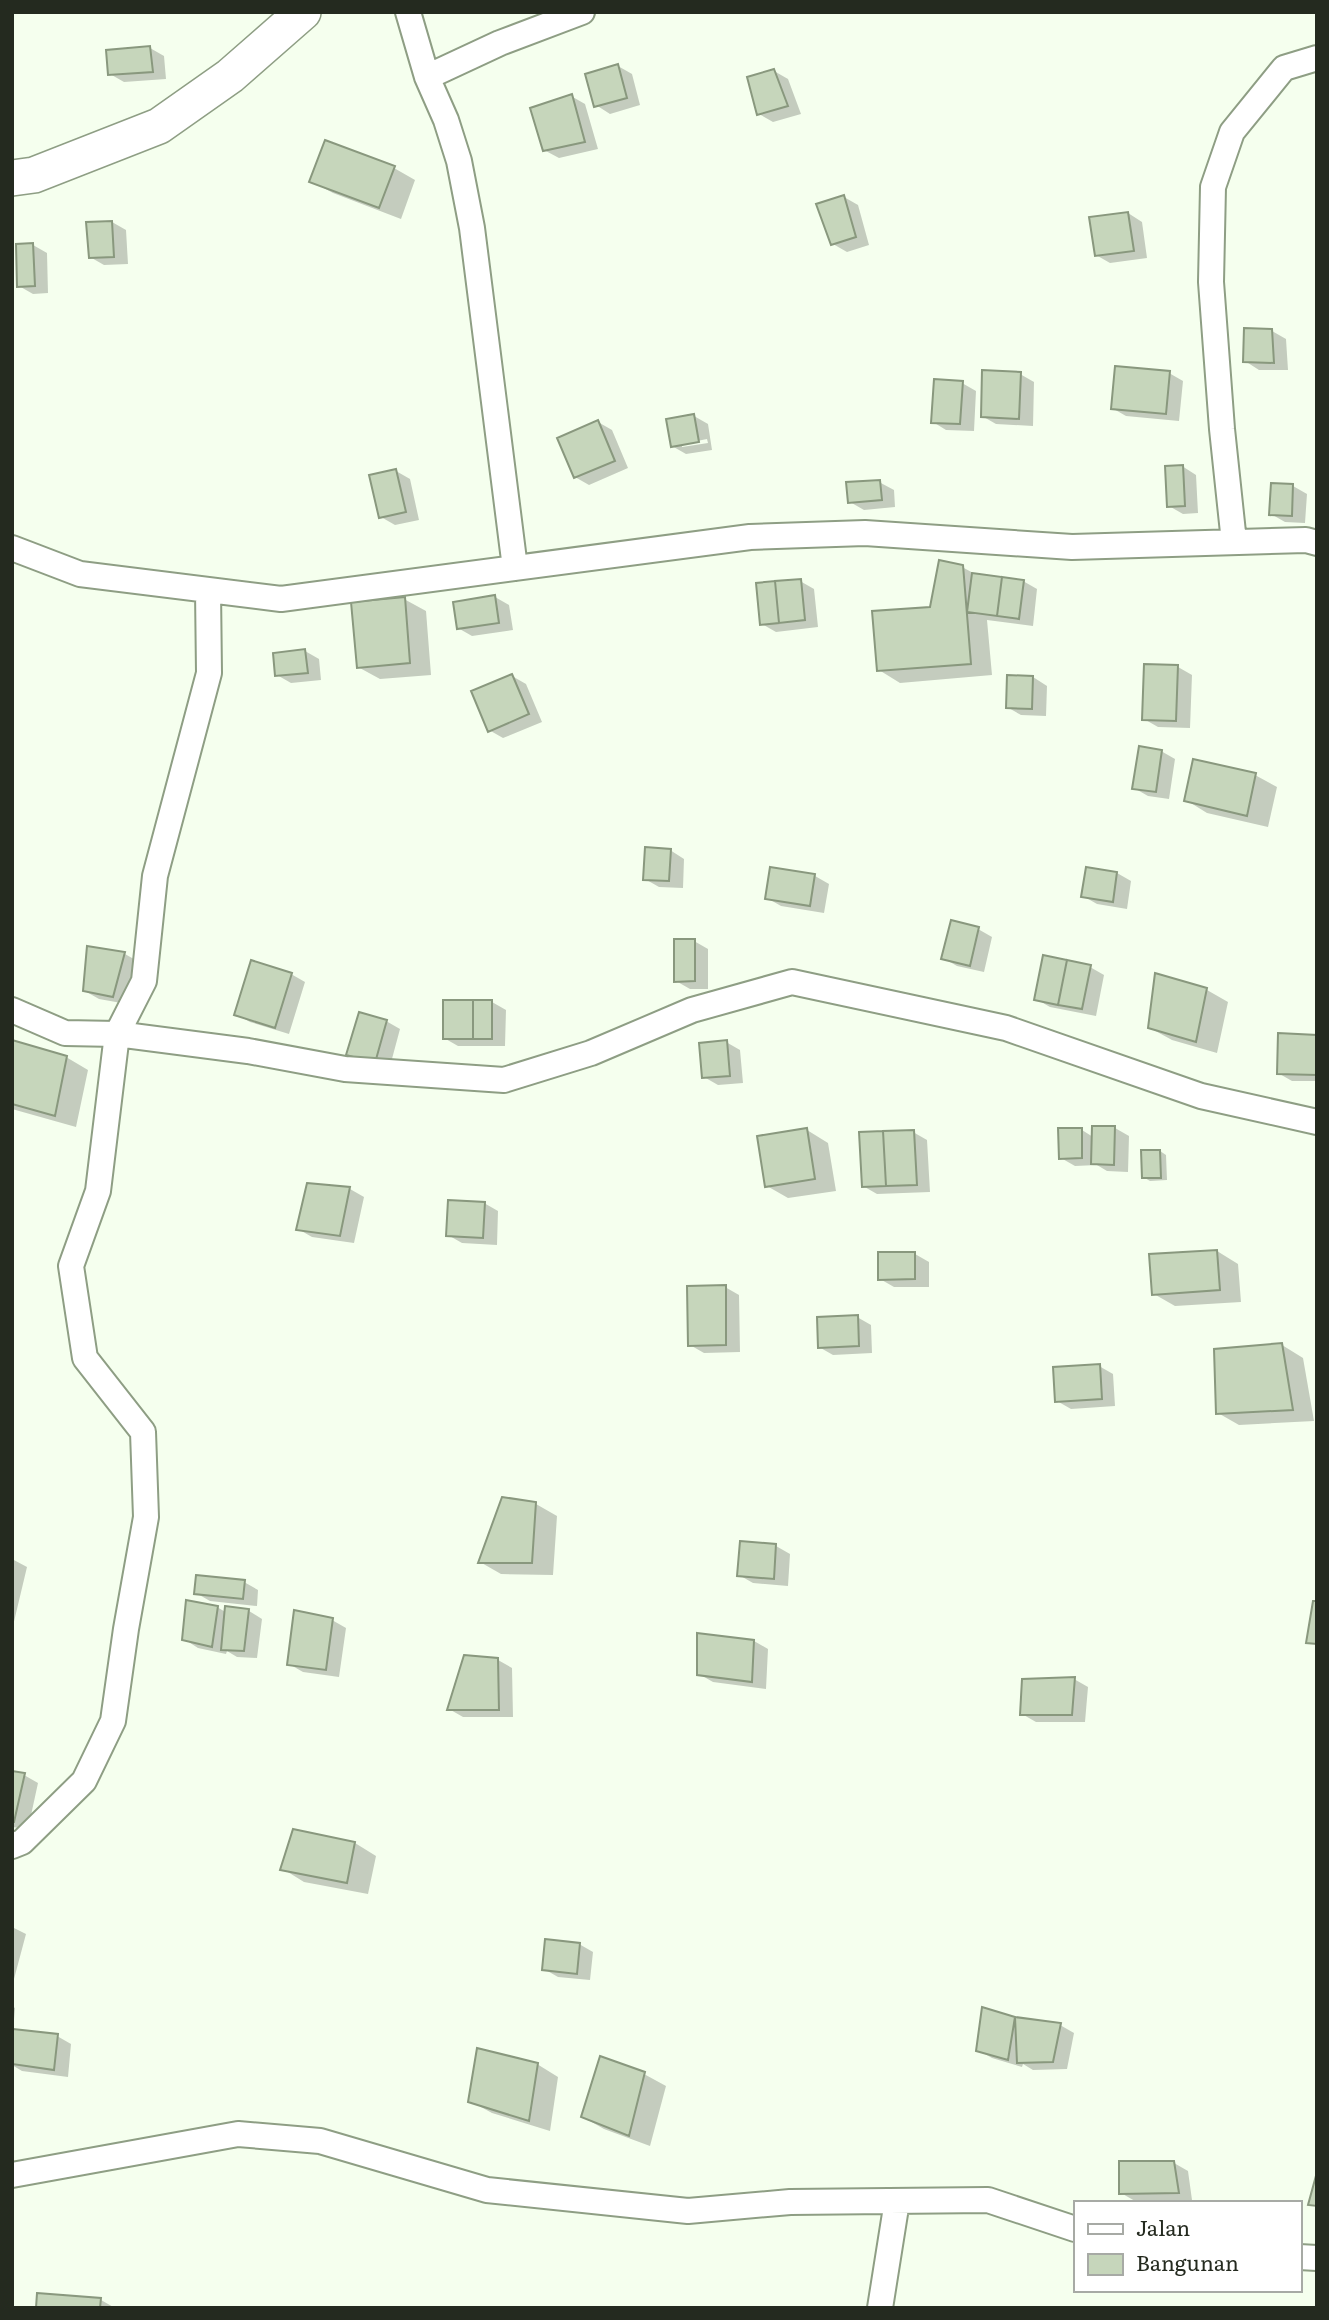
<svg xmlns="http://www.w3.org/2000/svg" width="1329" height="2320" viewBox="0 0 1329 2320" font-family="Literata,serif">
<rect width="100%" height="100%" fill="#f5ffee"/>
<path fill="#0003" fill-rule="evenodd" d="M150 48 164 56 166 79 124 82 110 74Z
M618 66 632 74 640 105 610 114 596 105Z
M774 71 788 79 801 114 773 122 759 114Z
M571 96 585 104 598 149 559 158 544 150Z
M394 168 415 180 401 219 333 193 311 181Z
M844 197 858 205 869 245 847 252 833 244Z
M1128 213 1142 222 1147 258 1110 263 1096 255Z
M112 222 126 230 128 264 104 265 90 257Z
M33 245 47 253 48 293 33 294 19 286Z
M1272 331 1286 339 1288 370H1259L1245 361Z
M1169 373 1183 381 1179 421 1126 416 1112 408Z
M1020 374 1034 382 1033 426 996 424 982 416Z
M962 383 976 391 974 431 946 430 933 422Z
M694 416 708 424 712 450 686 454 672 446ZM707 439 708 443 682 447V444Z
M598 422 612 430 628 468 589 485 575 477Z
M1182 466 1196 475 1198 513 1183 514 1169 506Z
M396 471 410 479 419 520 395 525 381 517Z
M879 482 894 490 895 507 864 510 850 502Z
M1293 486 1307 494 1305 523 1285 522 1271 514Z
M962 567 977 575 1023 581 1037 589 1033 626 987 620 992 675 900 683 879 670Z
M800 581 814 589 818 627 776 632 762 624Z
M495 597 509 605 513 630 472 636 458 628Z
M404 599 426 611 431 675 380 679 358 667Z
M305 651 319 659 321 680 291 683 277 675Z
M1178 667 1192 675 1190 728 1158 727 1144 719Z
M512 676 526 684 542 722 503 738 489 730Z
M1033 677 1047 686 1046 716 1021 715 1007 707Z
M1161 751 1175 759 1169 799 1148 796 1134 788Z
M1255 775 1277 787 1268 827 1207 813 1186 800Z
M670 850 684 859 683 888 659 887 645 879Z
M1087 869 1117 873 1131 881 1127 909 1097 904 1083 896Z
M815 876 829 884 824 913 781 906 767 898Z
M978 929 992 937 984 972 957 966 943 958Z
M694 941 708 949V989H690L676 981Z
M88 948 125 954 139 962 127 1004 99 999 85 991Z
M1090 967 1104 975 1096 1016 1050 1007 1036 999Z
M291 974 305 982 289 1034 250 1022 236 1014Z
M1157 975 1207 990 1228 1002 1217 1053 1172 1040 1150 1028Z
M492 1002 506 1010 505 1046H458L444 1038Z
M386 1021 400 1029 389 1070 362 1062 348 1054Z
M1317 1037V1081H1292L1278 1073Z
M12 1042 66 1057 88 1070 76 1127 12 1109Z
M726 1042 740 1050 743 1083 718 1085 704 1077Z
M1115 1128 1129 1136 1128 1172 1107 1171 1097 1165 1075 1166 1061 1158 1082 1130 1093 1137Z
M807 1130 828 1143 836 1191 788 1198 767 1186Z
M913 1132 927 1140 930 1192 877 1194 863 1186Z
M1160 1151 1166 1155 1167 1180 1150 1181 1143 1177Z
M308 1185 350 1189 364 1197 354 1243 312 1237 298 1229Z
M484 1203 498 1211 497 1245 462 1243 448 1235Z
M1217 1251 1238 1264 1241 1302 1175 1306 1154 1294Z
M915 1254 929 1262V1287H894L880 1279Z
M725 1287 739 1295 740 1352 704 1353 690 1345Z
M857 1317 871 1325 872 1353 833 1355 819 1347Z
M1282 1345 1303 1358 1314 1421 1239 1425 1218 1413Z
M1099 1366 1113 1374 1115 1406 1071 1409 1057 1401Z
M536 1504 557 1516 553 1575 501 1574 480 1562Z
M741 1543 776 1546 790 1554 788 1586 753 1583 739 1575Z
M12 1559 27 1567 12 1630Z
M244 1582 258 1590 257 1606 210 1601 196 1593Z
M217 1607 227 1613 249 1611 262 1619 257 1658 237 1657 227 1651 226 1654 198 1648 184 1639Z
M332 1620 346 1628 339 1677 303 1672 289 1664Z
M754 1641 768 1649 766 1689 713 1682 699 1674Z
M498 1660 512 1668 513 1717H463L449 1709Z
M1074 1679 1088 1687 1085 1722H1036L1022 1714Z
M12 1773 24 1775 38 1783 28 1829 12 1827Z
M355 1843 376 1856 368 1894 304 1882 283 1869Z
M12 1927 26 1934 14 1979H12Z
M579 1944 593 1952 590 1980 558 1977 544 1969Z
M12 2006 15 2008 13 2031 57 2036 71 2044 68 2077 22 2071 12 2065Z
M983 2010 1015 2019 1060 2025 1074 2033 1067 2069 1033 2070 1023 2064 1022 2067 992 2058 978 2050Z
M537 2064 558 2077 550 2131 492 2113 470 2101Z
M644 2074 666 2086 650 2146 604 2129 583 2117Z
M1174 2163 1188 2171 1192 2200 1135 2201 1121 2193Z
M101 2300 115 2308H37Z"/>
<path fill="#c6d6bb" stroke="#89987e" stroke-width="2" d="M150 46 153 72 108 75 106 50Z
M618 64 627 98 594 107 585 74Z
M774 69 788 106 757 115 747 77Z
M572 94 585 142 543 151 530 108Z
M325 140 395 166 379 208 309 182Z
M844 195 856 237 831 245 816 204Z
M1128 212 1134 251 1095 256 1089 217Z
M112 221 114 257 89 258 86 222Z
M33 243 35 286 17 287 16 244Z
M1244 328 1272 329 1274 363 1243 362Z
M1115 366 1170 371 1166 414 1111 409Z
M982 370 1021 372 1019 419 981 417Z
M934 379 963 381 960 424 931 423Z
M694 414 699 442 671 447 666 419Z
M598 420 615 461 574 478 557 438Z
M1183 465 1185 506 1167 507 1165 466Z
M396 469 406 512 379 518 369 475Z
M880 480 882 500 848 503 846 482Z
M1271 483 1293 484 1292 516 1269 515Z
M939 560 963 565 971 664 877 671 872 611 930 607Z
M972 573 1002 577 997 616 967 612Z
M1002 577 1024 580 1019 619 997 616Z
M801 579 805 620 779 623 775 581Z
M775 581 779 623 760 625 756 583Z
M495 595 499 623 457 629 453 602Z
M405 597 410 663 357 668 351 602Z
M305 649 308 673 275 676 273 653Z
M1144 664 1178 665 1176 721 1142 720Z
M512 674 529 714 488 732 471 691Z
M1007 675 1033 676 1032 709 1006 708Z
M1139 746 1162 750 1156 792 1132 789Z
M1193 759 1256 773 1247 816 1184 801Z
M645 847 671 849 669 881 643 880Z
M770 867 815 874 810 906 765 899Z
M1086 867 1117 872 1113 902 1081 897Z
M951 920 979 927 970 966 941 959Z
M674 939H695V981L674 982Z
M87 946 125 952 113 997 83 991Z
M1043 955 1067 960 1058 1005 1034 1000Z
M251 960 292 973 275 1028 234 1015Z
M1067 960 1091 965 1082 1009 1058 1005Z
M1155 973 1207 988 1196 1042 1148 1028Z
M443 1000H473V1039H443Z
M473 1000H492V1039H473Z
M359 1012 387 1020 375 1063 346 1055Z
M1278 1033 1317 1035V1075L1277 1074Z
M12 1040 67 1056 55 1116 12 1104Z
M727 1040 730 1076 702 1078 699 1043Z
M1092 1126H1115L1114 1165 1091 1164Z
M807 1128 815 1179 765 1187 757 1136Z
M1058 1128H1082V1158L1059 1159Z
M914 1130 917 1185 886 1186 883 1131Z
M883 1131 886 1186 862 1187 859 1132Z
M1141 1150H1160L1161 1178H1142Z
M307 1183 350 1187 340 1236 296 1230Z
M448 1200 485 1202 483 1238 446 1236Z
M1217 1250 1220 1290 1152 1295 1149 1254Z
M878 1252H915V1279L878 1280Z
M726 1285V1345L688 1346 687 1286Z
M858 1315 859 1346 818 1348 817 1317Z
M1282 1343 1293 1410 1216 1414 1214 1349Z
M1100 1364 1102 1399 1055 1402 1053 1367Z
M502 1497 536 1502 532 1563H478Z
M740 1541 776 1544 774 1579 737 1576Z
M196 1575 245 1580 243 1599 194 1594Z
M186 1600 218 1606 212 1647 182 1640Z
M1313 1601H1317V1644L1306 1643Z
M225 1606 249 1609 244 1651 221 1650Z
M294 1610 333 1618 326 1670 287 1665Z
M697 1633 754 1640 752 1682 697 1675Z
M464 1655 498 1658 499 1710H447Z
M1075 1677 1072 1715H1020L1022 1679Z
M12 1771 25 1773 14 1822H12Z
M293 1829 355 1842 347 1883 280 1870Z
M545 1939 580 1943 577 1974 542 1970Z
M982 2007 1015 2017 1008 2060 976 2051Z
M1015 2017 1061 2023 1053 2062 1017 2063Z
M13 2029 58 2034 54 2070 12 2064Z
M477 2048 538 2063 529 2121 468 2102Z
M600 2056 645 2072 629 2136 581 2117Z
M1119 2161H1174L1179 2193 1119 2194Z
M1317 2172V2206L1308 2205Z
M37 2293 101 2298 100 2308H36Z"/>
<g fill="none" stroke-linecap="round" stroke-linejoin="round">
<g stroke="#8e9e84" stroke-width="28">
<path id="street" d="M408 12 427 77 446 120 459 161 472 228 515 568
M427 77 500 43 582 12
M1234 542 1222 429 1211 282 1213 187 1232 132 1284 68 1317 58
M12 548 80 574 281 599 750 537 865 533 1072 547 1306 540 1317 543
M12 1010 65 1033 117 1034 248 1051 345 1069 504 1080 591 1053 692 1010 792 982 1006 1028 1201 1096 1317 1122
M12 1846 22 1842 84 1781 113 1721 126 1629 146 1517 143 1432 85 1358 71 1266 98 1191 117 1034 144 981 155 876 209 673 208 591
M12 2175 238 2134 320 2141 487 2190 688 2211 790 2202 988 2200 1075 2229
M1299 2257 1317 2258
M880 2308 897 2201"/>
</g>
<g stroke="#8e9e84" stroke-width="38">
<path id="secondary" d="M12 178 34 175 159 126 230 76 303 12"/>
</g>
<use href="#street" stroke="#fff" stroke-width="24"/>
<use href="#secondary" stroke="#fff" stroke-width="35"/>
</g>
<rect width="1329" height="2320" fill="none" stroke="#242a1f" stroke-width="28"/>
<rect x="1074" y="2201" width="228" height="91" fill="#ffffff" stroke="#a7aaa5" stroke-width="2"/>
<rect x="1088" y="2224" width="35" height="10" fill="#ffffff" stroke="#a7aaa5" stroke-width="2"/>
<text x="1136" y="2236" font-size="21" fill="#242a1f">Jalan</text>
<rect x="1088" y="2254" width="35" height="21" fill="#c6d6bb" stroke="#a7aaa5" stroke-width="2"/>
<text x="1136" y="2271" font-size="21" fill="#242a1f">Bangunan</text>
</svg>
